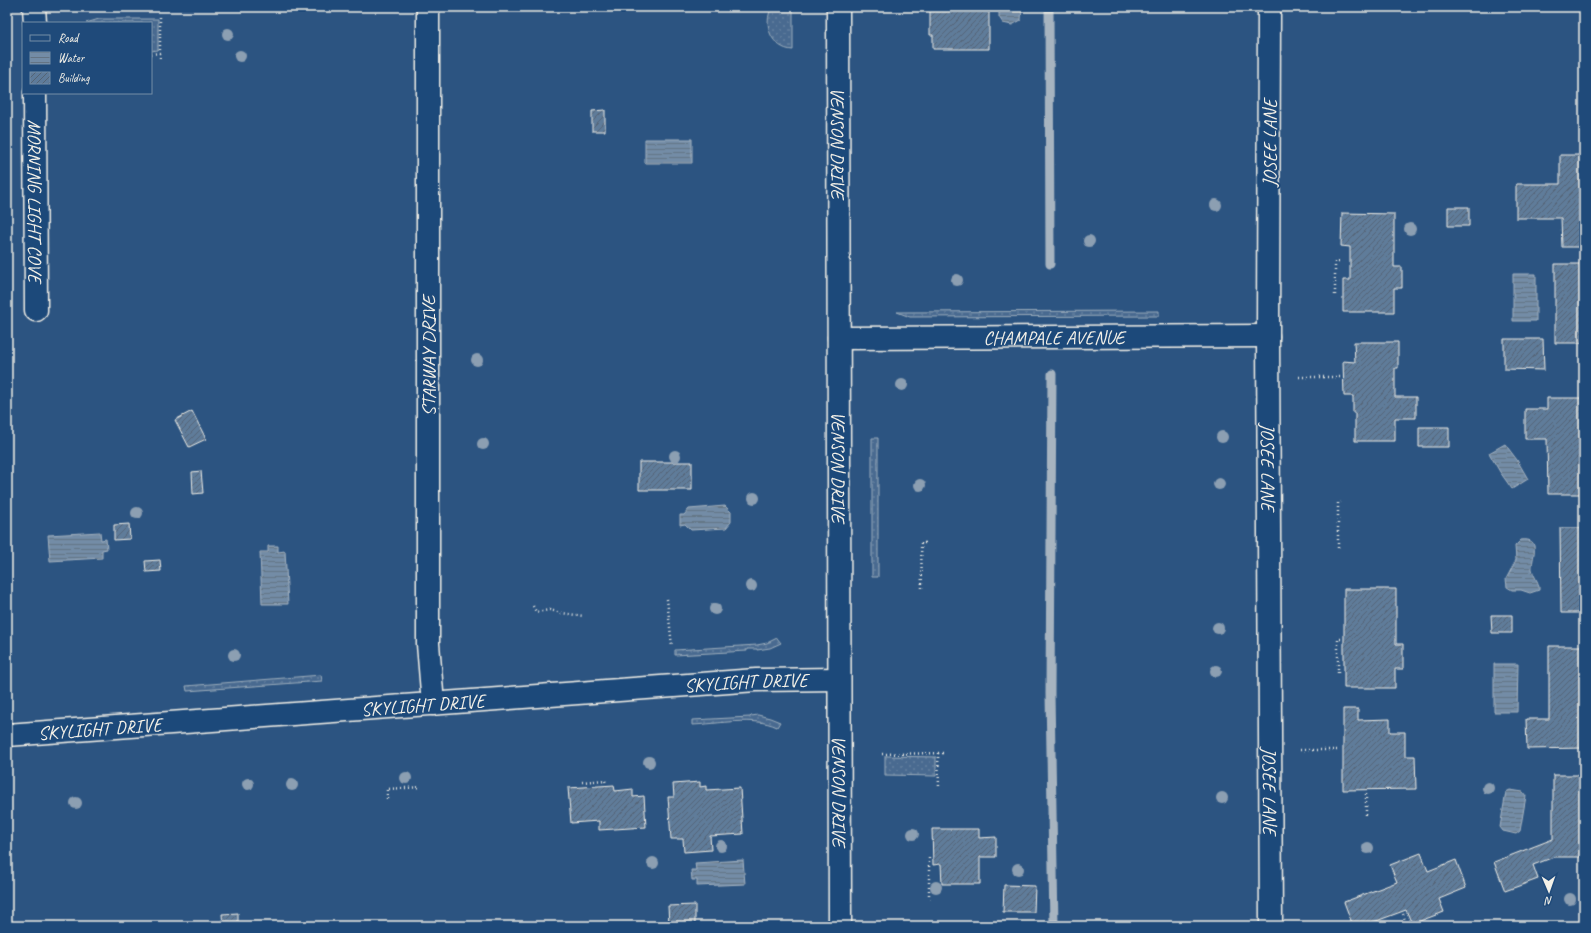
<svg xmlns="http://www.w3.org/2000/svg" width="1591" height="933" viewBox="0 0 1591 933" font-family="Caveat,sans-serif">
<defs>
<pattern id="grass-dots" width="8" height="8" patternUnits="userSpaceOnUse"><rect width="8" height="8" fill="#496b90"/><path d="M2 2h.1M6 6h.1" fill="none" stroke="#6481a0" stroke-width="1.8" stroke-linecap="round"/></pattern>
<pattern id="water-rules" width="6" height="5" patternUnits="userSpaceOnUse"><rect width="6" height="5" fill="#738ca6"/><path d="M0 2.5h6" fill="none" stroke="#647484"/></pattern>
<pattern id="building-hatch" width="6" height="6" patternUnits="userSpaceOnUse"><rect width="6" height="6" fill="#5e7b9a"/><path d="M-1 1l2-2M0 6l6-6M5 7l2-2" fill="none" stroke="#556474"/></pattern>
</defs>
<rect width="100%" height="100%" fill="#2c5481"/>
<filter id="ink" filterUnits="userSpaceOnUse"><feTurbulence type="fractalNoise" baseFrequency=".025" numOctaves="2"/><feDisplacementMap in="SourceGraphic" scale="8" xChannelSelector="R" yChannelSelector="G"/><feConvolveMatrix kernelMatrix="1 2 1 2 8 2 1 2 1" color-interpolation-filters="sRGB"/></filter>
<g filter="url(#ink)">
<path fill="url(#grass-dots)" stroke="#9eaebc" d="M772 7H793V50C772 49 762 25 772 7Z
M99 19H158V50L151 51V23H86Z
M1159 311V316L910 317 897 312Z
M872 438H878V577H872Z
M777 638 781 643 770 648 757 650V649H747V651L675 655V650L757 645 767 643Z
M321 675 322 681 187 691 186 686Z
M758 715 770 718 780 722 777 727C754 716 718 724 692 725V720L750 717 751 716Z
M885 756 936 757V776L885 775Z"/>
<path fill="url(#water-rules)" stroke="#a7b4c0" d="M999 7H1022L1021 20 1012 25 1003 23 999 17Z
M692 139V163H645V139Z
M1513 274H1536V321H1513Z
M1505 444 1517 460 1528 479 1512 489 1500 472 1489 453Z
M725 506 731 512V522L726 528 691 530 685 524 680 525V515H684L689 509Z
M100 532 101 540 106 539 107 549 102 550V558L50 561 48 535Z
M1521 540C1543 537 1531 559 1532 569 1533 576 1538 580 1539 587V590L1530 593 1521 590H1512L1507 587 1506 579 1516 560 1515 546Z
M268 546H278V552L285 551 288 604H262L260 552H268Z
M1494 664H1518L1517 712H1494Z
M1510 790 1523 792 1526 796 1520 831 1516 834 1503 831 1500 827 1506 792Z
M743 860 745 884 697 886V880H692L691 870H696L695 863Z"/>
<g fill="none" stroke-linecap="round" stroke-linejoin="round">
<path stroke="#a7b4c0" stroke-width="9" d="M1049 7 1050 264
M1052 374 1050 694 1054 926"/>
</g>
<path fill="url(#building-hatch)" stroke="#f4f1e8" d="M930 7H989V49H933V35H930Z
M605 110V131H592V111Z
M1560 155H1584V247H1562L1561 218H1516V184H1560Z
M1448 207H1469V226H1448Z
M1342 213 1394 214V267H1402V288H1394V312H1343V280H1350V247L1341 246Z
M1555 264H1584V343H1555Z
M1504 339H1543L1544 370 1504 369Z
M1354 342H1398V368H1395V397H1416V418H1395V441H1355V413H1353V396H1344L1343 361 1355 362Z
M1547 398H1584V494H1548L1547 439H1525V409H1547Z
M192 411 206 439 189 447 175 420Z
M1419 427H1449V447H1419Z
M639 462H692V490H639Z
M201 471 203 493 193 494 192 472Z
M129 524 130 539 114 540V525Z
M1560 528H1584V613H1561Z
M160 560 161 571 146 572 145 561Z
M1344 589H1396V644H1403V669H1395V688H1344Z
M1491 615H1512V633H1492Z
M1549 646H1584V748L1527 749 1526 719H1549Z
M1343 709H1358V720L1390 719V732H1405V756H1415L1416 789 1343 790Z
M1553 775H1584V857H1554L1533 865 1538 879 1505 891 1494 862 1553 839Z
M700 782V787L706 786V790L740 788 743 834 710 836 711 850 684 852 683 839H671L668 797H674L673 784Z
M614 785 615 791 633 789V797L644 796 646 827 599 830V821L571 823 568 788Z
M932 829H979V838L996 837V857H980V884H942L941 864 933 865Z
M1421 853 1428 871 1456 860 1466 888 1439 899 1444 912 1412 924 1406 910 1363 926H1353L1344 902 1397 882 1390 865Z
M1004 885 1035 886 1034 912H1003Z
M695 905V924L669 925 668 906Z
M238 913V926H223L222 914Z
M1146 924H1188V926H1146Z"/>
<g fill="none" stroke-linecap="round" stroke-linejoin="round">
<g stroke="#f4f1e8" stroke-width="25">
<g id="minor">
<path d="M34 7 35 23"/>
<path d="M428 7V644L433 704"/>
<path id="s1" d="M838 7 840 926"/>
<path id="s2" d="M1269 7 1268 336 1271 926"/>
<path id="s3" d="M35 93 36 310"/>
<path id="s4" d="M839 338 1268 336"/>
<path id="s5" d="M7 735 756 680 839 679"/>
</g>
</g>
<path stroke="#f4f1e8" stroke-width="2.5" stroke-dasharray="1 3" stroke-linecap="butt" d="M151 54 160 53
M160 58V16
M1335 295V262H1341
M1299 377H1340
M1338 548V503L1341 502
M922 588 921 543H928
M667 599 672 646
M533 606 536 612 550 610 561 613 584 616
M1338 673V639H1342
M1300 750H1340
M938 753 939 787
M882 754 945 753
M582 782 605 780 606 784
M387 799V789L421 787
M1366 815V793
M929 858V900
M1403 914 1407 926"/>
<use href="#minor" stroke="#1f4a7a" stroke-width="22"/>
</g>
<g fill="#8c9fb2">
<circle cx="228" cy="34" r="6"/>
<circle cx="240" cy="56" r="6"/>
<circle cx="1216" cy="205" r="6"/>
<circle cx="1410" cy="229" r="6"/>
<circle cx="1089" cy="241" r="6"/>
<circle cx="957" cy="280" r="6"/>
<circle cx="477" cy="360" r="6"/>
<circle cx="902" cy="385" r="6"/>
<circle cx="1222" cy="437" r="6"/>
<circle cx="483" cy="444" r="6"/>
<circle cx="675" cy="456" r="6"/>
<circle cx="1219" cy="484" r="6"/>
<circle cx="920" cy="485" r="6"/>
<circle cx="754" cy="498" r="6"/>
<circle cx="137" cy="513" r="6"/>
<circle cx="751" cy="586" r="6"/>
<circle cx="715" cy="609" r="6"/>
<circle cx="1218" cy="628" r="6"/>
<circle cx="234" cy="655" r="6"/>
<circle cx="1216" cy="671" r="6"/>
<circle cx="649" cy="762" r="6"/>
<circle cx="406" cy="778" r="6"/>
<circle cx="248" cy="784" r="6"/>
<circle cx="292" cy="785" r="6"/>
<circle cx="1488" cy="788" r="6"/>
<circle cx="1222" cy="798" r="6"/>
<circle cx="76" cy="803" r="6"/>
<circle cx="913" cy="834" r="6"/>
<circle cx="721" cy="846" r="6"/>
<circle cx="1368" cy="848" r="6"/>
<circle cx="653" cy="863" r="6"/>
<circle cx="1018" cy="869" r="6"/>
<circle cx="936" cy="887" r="6"/>
<circle cx="1570" cy="899" r="6"/>
</g>
</g>
<g text-anchor="middle" stroke-width="3.5" stroke-linejoin="round" paint-order="stroke">
<g font-size="19" fill="#f4f1e8" stroke="#1f4a7a">
<text dy="7" stroke="none"><textPath href="#s1" startOffset="136">VENSON DRIVE</textPath></text>
<text transform="translate(1269 143) rotate(-90)" y="7">JOSEE LANE</text>
<text dy="7" stroke="none"><textPath href="#s3" startOffset="108">MORNING LIGHT COVE</textPath></text>
<text dy="7" stroke="none"><textPath href="#s4" startOffset="215">CHAMPALE AVENUE</textPath></text>
<text transform="translate(428 356) rotate(-90)" y="7">STARWAY DRIVE</text>
<text dy="7" stroke="none"><textPath href="#s1" startOffset="460">VENSON DRIVE</textPath></text>
<text dy="7" stroke="none"><textPath href="#s2" startOffset="460">JOSEE LANE</textPath></text>
<text dy="7" stroke="none"><textPath href="#s5" startOffset="741">SKYLIGHT DRIVE</textPath></text>
<text dy="7" stroke="none"><textPath href="#s5" startOffset="417">SKYLIGHT DRIVE</textPath></text>
<text dy="7" stroke="none"><textPath href="#s5" startOffset="93">SKYLIGHT DRIVE</textPath></text>
<text dy="7" stroke="none"><textPath href="#s2" startOffset="784">JOSEE LANE</textPath></text>
<text dy="7" stroke="none"><textPath href="#s1" startOffset="784">VENSON DRIVE</textPath></text>
</g>
</g>
<rect width="1591" height="933" fill="none" stroke="#1f4a7a" stroke-width="24"/>
<rect x="12" y="12" width="1567" height="909" fill="none" stroke="#f4f1e8" stroke-width="1.5" filter="url(#ink)"/>
<rect x="22" y="22" width="130" height="72" fill="#1f4a7a" stroke="#748da6"/>
<rect x="30" y="35" width="20" height="6" fill="#1f4a7a" stroke="#748da6"/>
<text x="58" y="42" font-size="12" fill="#f4f1e8">Road</text>
<rect x="30" y="52" width="20" height="12" fill="url(#water-rules)" stroke="#748da6"/>
<text x="58" y="62" font-size="12" fill="#f4f1e8">Water</text>
<rect x="30" y="72" width="20" height="12" fill="url(#building-hatch)" stroke="#748da6"/>
<text x="58" y="82" font-size="12" fill="#f4f1e8">Building</text>
<g transform="translate(1549 891) rotate(178)" stroke="#1f4a7a" stroke-width="3" paint-order="stroke">
<path d="M0-3L7 15L0 10L-7 15Z" fill="#f4f1e8"/>
<text y="-6" font-size="11" font-weight="bold" text-anchor="middle" fill="#f4f1e8">N</text>
</g>
</svg>
